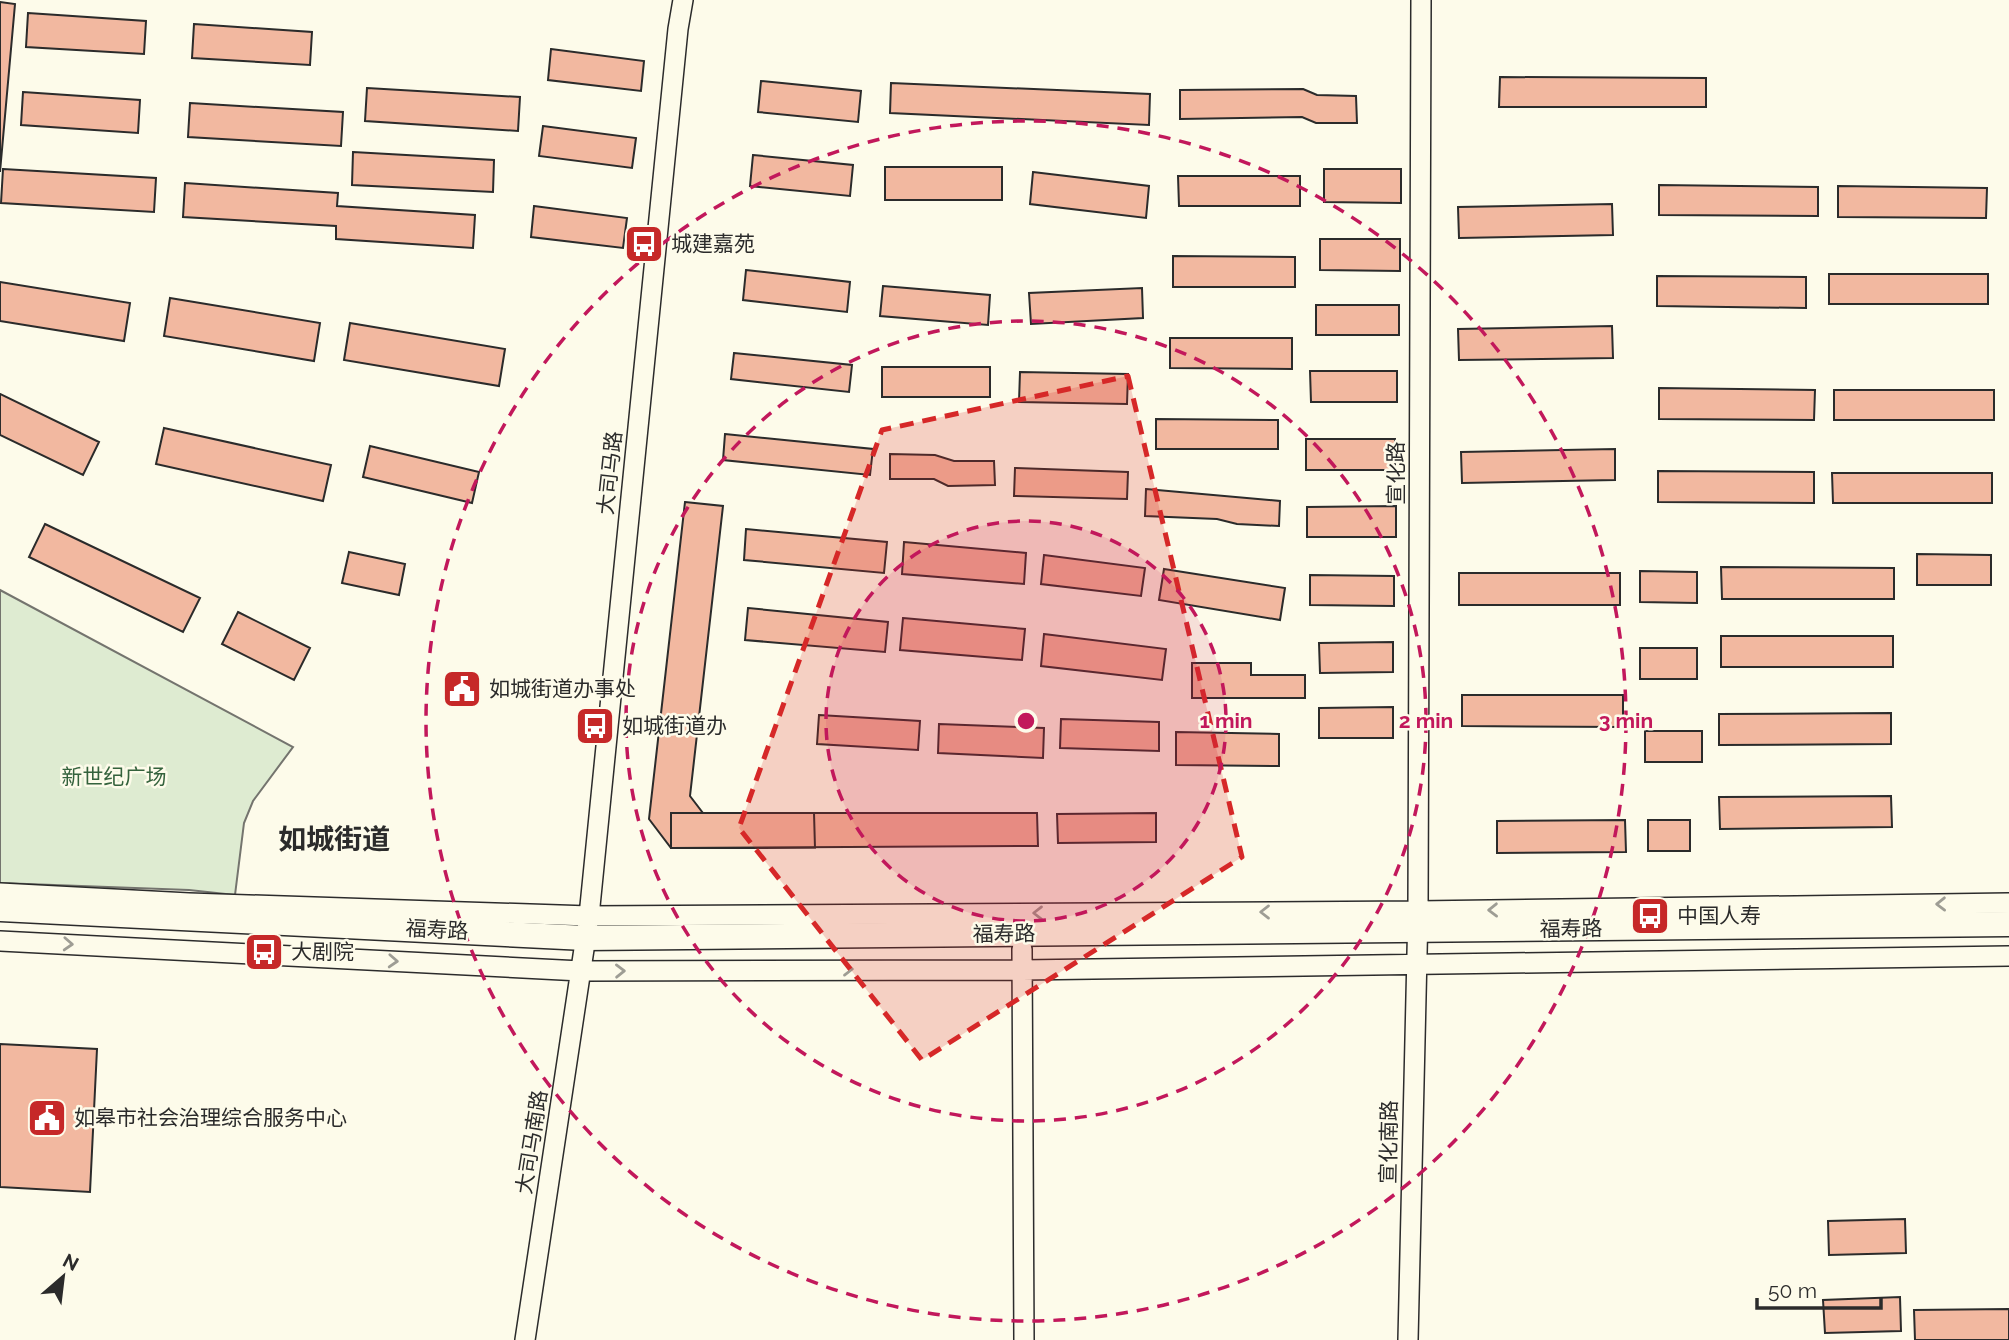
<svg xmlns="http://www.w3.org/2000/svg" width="2009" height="1340" viewBox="0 0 2009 1340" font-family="Raleway,'Noto Sans SC',sans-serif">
<rect width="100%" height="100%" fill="#fdfbea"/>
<path fill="#deebd1" stroke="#74746e" stroke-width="2" d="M0 590 293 747 253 801 244 823 235 895 189 890 0 883Z"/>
<path fill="#f2b8a0" stroke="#2b2b2b" stroke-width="2" d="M0 2 15 4 0 172Z
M28 13 146 21 144 54 26 47Z
M194 24 312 32 310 65 192 58Z
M551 49 644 61 641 91 548 80Z
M1500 77 1706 78V107H1499Z
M761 81 861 91 858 122 758 112Z
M891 83 1150 94 1149 125 890 113Z
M367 88 520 97 518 131 365 121Z
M1303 89 1317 95 1356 96 1357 123H1316L1302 117 1180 119V90Z
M23 92 140 100 138 133 21 125Z
M190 103 343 112 341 146 188 137Z
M543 126 636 138 632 168 539 156Z
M353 152 494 160 493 192 352 185Z
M753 155 853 165 850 196 750 186Z
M885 167H1002V200H885Z
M3 169 156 178 154 212 1 203Z
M1324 169H1401V203L1324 202Z
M1033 172 1149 186 1146 218 1030 204Z
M1178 176H1300V206H1179Z
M185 183 338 193 337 206 475 215 473 248 336 239V226L183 217Z
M1659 185 1818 187V216L1659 215Z
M1838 186 1987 188 1986 218 1838 217Z
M1612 204 1613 235 1459 238 1458 207Z
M534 206 627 218 623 248 531 237Z
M1320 239H1400V271L1320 270Z
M1173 256 1295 257V287H1173Z
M746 270 850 282 847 312 743 300Z
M1829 274H1988V304H1829Z
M1657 276 1806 277V308L1657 306Z
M0 282 130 303 124 341 0 321Z
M883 286 990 295 988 325 880 316Z
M1142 288 1143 318 1031 324 1029 293Z
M170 298 320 323 314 361 164 336Z
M1316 305H1399V335H1316Z
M350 323 505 349 499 386 344 360Z
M1612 326 1613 358 1459 360 1458 329Z
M1170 338H1292V369L1170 368Z
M734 353 852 365 849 392 731 379Z
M882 367H990V397H882Z
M1310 371H1397V402H1311Z
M1020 372 1128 374 1127 404 1019 402Z
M1659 388 1815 390 1814 420 1659 419Z
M1834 390H1994V420H1834Z
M0 394 99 442 83 475 0 435Z
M1156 419 1278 420V449H1156Z
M164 428 331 465 323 501 156 464Z
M725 434 873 449 870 475 723 460Z
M1306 439H1395V470H1306Z
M370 446 479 472 472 503 363 477Z
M1615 449V480L1462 483 1461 452Z
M890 454 935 455 954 461H994L995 485 948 486 934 479H890Z
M1015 468 1128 472 1127 499 1014 496Z
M1658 471 1814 472V503L1658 502Z
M1832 473H1992V503H1833Z
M1146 489 1280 501 1279 526 1237 524 1217 519 1145 516Z
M685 502 723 506 690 796 703 813H1037L1038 846 671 848 649 819Z
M1396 506V537H1307V507Z
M45 524 200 598 183 632 29 557Z
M746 529 887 542 884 573 744 560Z
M904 542 1026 553 1024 584 902 574Z
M349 552 405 564 399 595 342 583Z
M1917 554 1991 555V585H1917Z
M1044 555 1145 568 1141 596 1041 584Z
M1721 567 1894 568V599H1722Z
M1164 569 1285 588 1280 620 1159 600Z
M1640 571 1697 572V603L1640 602Z
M1459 573H1620V605H1459Z
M1310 575 1394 576V606L1310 605Z
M748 608 888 622 885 652 745 640Z
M238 612 310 648 294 680 222 644Z
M903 618 1025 629 1022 660 900 650Z
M1044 634 1166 649 1162 680 1041 666Z
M1721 636H1893V667H1721Z
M1393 642V672L1320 673 1319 643Z
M1640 648H1697V679H1640Z
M1192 663H1251V675H1305V698H1192Z
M1462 695H1623V727L1462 726Z
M1393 707V738H1319V708Z
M1891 713V744L1719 745V714Z
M819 715 920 721 918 750 817 744Z
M1061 719 1159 722V751L1060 748Z
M939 724 1044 728 1043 758 938 753Z
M1645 731H1702V762H1645Z
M1176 732 1279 734V766L1176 765Z
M1891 796 1892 827 1720 829 1719 797Z
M671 813H814L815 848H671Z
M1156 813V842L1058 843 1057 814Z
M1625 820 1626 852 1497 853V821Z
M1648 820H1690V851H1648Z
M0 1044 97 1049 90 1192 0 1187Z
M1905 1219 1906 1253 1829 1255 1828 1221Z
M1900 1297 1901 1331 1825 1333 1823 1300Z
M2009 1309V1340H1915L1914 1310Z"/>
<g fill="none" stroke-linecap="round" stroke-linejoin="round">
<g stroke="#2b2b2b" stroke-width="22">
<path id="minor" d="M0 893 189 903 589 916 1418 911 2009 903
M0 941 581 971 1022 970 2009 956
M1022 949 1024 1340
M525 1340 589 916 678 29 683 0
M1408 1340 1418 911 1421 0"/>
</g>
<g stroke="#2b2b2b" stroke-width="27">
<path id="major" d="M0 909 585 938 2009 924"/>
</g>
<use href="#minor" stroke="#fdfbea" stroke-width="19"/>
<use href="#major" stroke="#fdfbea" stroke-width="24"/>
</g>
<defs><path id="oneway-chevron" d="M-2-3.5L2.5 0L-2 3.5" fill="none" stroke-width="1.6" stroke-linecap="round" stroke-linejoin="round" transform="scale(1.75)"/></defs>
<g stroke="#9e9d94">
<use href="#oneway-chevron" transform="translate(1941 904) rotate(179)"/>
<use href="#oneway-chevron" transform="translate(1493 910) rotate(179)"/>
<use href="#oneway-chevron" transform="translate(1265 912) rotate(180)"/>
<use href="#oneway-chevron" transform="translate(1038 913) rotate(180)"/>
<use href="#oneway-chevron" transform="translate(68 944) rotate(3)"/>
<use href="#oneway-chevron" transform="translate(393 961) rotate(3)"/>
<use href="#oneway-chevron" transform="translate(848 969)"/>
<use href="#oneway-chevron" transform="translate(620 971) rotate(-1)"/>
</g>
<path fill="#d62828" fill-opacity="0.2" stroke="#d62828" stroke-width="5" stroke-dasharray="14 9" stroke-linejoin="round" d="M1128 376 1242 857 922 1060 739 828 882 430Z"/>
<circle cx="1026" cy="721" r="200" fill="#c2185b" fill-opacity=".12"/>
<g fill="none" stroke="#c2185b" stroke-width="3.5" stroke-dasharray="12 9">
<circle cx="1026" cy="721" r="200"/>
<circle cx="1026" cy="721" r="400"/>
<circle cx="1026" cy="721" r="600"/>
</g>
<defs>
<g id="bus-square" transform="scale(2.0125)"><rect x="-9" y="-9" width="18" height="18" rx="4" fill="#c62828" stroke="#fdfbea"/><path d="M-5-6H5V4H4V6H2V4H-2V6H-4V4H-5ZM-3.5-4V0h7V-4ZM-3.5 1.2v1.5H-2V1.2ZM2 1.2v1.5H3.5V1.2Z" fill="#fff"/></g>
<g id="civic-square" transform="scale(2.0125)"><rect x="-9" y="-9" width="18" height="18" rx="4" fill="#c62828" stroke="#fdfbea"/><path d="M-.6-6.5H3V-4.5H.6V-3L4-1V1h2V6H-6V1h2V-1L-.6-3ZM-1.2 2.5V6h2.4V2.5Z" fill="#fff"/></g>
</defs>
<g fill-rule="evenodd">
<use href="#bus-square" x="644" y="244"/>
<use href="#civic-square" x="462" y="689"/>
<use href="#bus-square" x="595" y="726"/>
<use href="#bus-square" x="1650" y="916"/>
<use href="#bus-square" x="264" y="952"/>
<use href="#civic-square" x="47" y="1118"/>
</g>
<g text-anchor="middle" stroke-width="5" stroke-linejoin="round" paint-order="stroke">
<g font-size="21" fill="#2b2b2b" stroke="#fdfbea" text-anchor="start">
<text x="671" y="251">城建嘉苑</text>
<text x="489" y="696">如城街道办事处</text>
<text x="622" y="733">如城街道办</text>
<text x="1677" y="923">中国人寿</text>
<text x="291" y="959">大剧院</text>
<text x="74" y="1125">如皋市社会治理综合服务中心</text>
</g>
<g font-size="21" fill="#2b2b2b" stroke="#fdfbea">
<text transform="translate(610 473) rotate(-84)" y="7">大司马路</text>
<text transform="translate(1396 473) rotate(-90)" y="7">宣化路</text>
<text transform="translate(1571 929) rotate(-1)" y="7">福寿路</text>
<text transform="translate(437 930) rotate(3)" y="7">福寿路</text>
<text transform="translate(1004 934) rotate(-1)" y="7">福寿路</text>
<text transform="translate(532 1142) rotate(-81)" y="7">大司马南路</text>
<text transform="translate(1389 1142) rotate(-89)" y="7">宣化南路</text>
</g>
<g font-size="21" fill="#34623c" stroke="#fdfbea">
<text x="114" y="784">新世纪广场</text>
</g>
<g font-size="28" font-weight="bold" fill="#2b2b2b" stroke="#fdfbea">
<text x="334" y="849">如城街道</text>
</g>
</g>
<circle cx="1026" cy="721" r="10" fill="#c2185b" stroke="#fdfbea" stroke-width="3.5"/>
<g font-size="21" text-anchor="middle" font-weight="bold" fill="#c2185b" stroke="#fdfbea" stroke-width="5" stroke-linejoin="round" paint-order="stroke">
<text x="1226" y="728">1 min</text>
<text x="1426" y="728">2 min</text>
<text x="1626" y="728">3 min</text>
</g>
<g transform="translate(63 1277) rotate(28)" stroke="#fdfbea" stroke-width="5" paint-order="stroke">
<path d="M0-5L12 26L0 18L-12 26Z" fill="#2b2b2b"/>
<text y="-10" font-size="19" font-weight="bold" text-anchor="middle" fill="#2b2b2b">N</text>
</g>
<path d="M1757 1298v10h124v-10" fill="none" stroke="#2b2b2b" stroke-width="3.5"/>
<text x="1768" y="1298" font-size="21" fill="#2b2b2b" stroke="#fdfbea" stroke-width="5" paint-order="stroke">50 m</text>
</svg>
